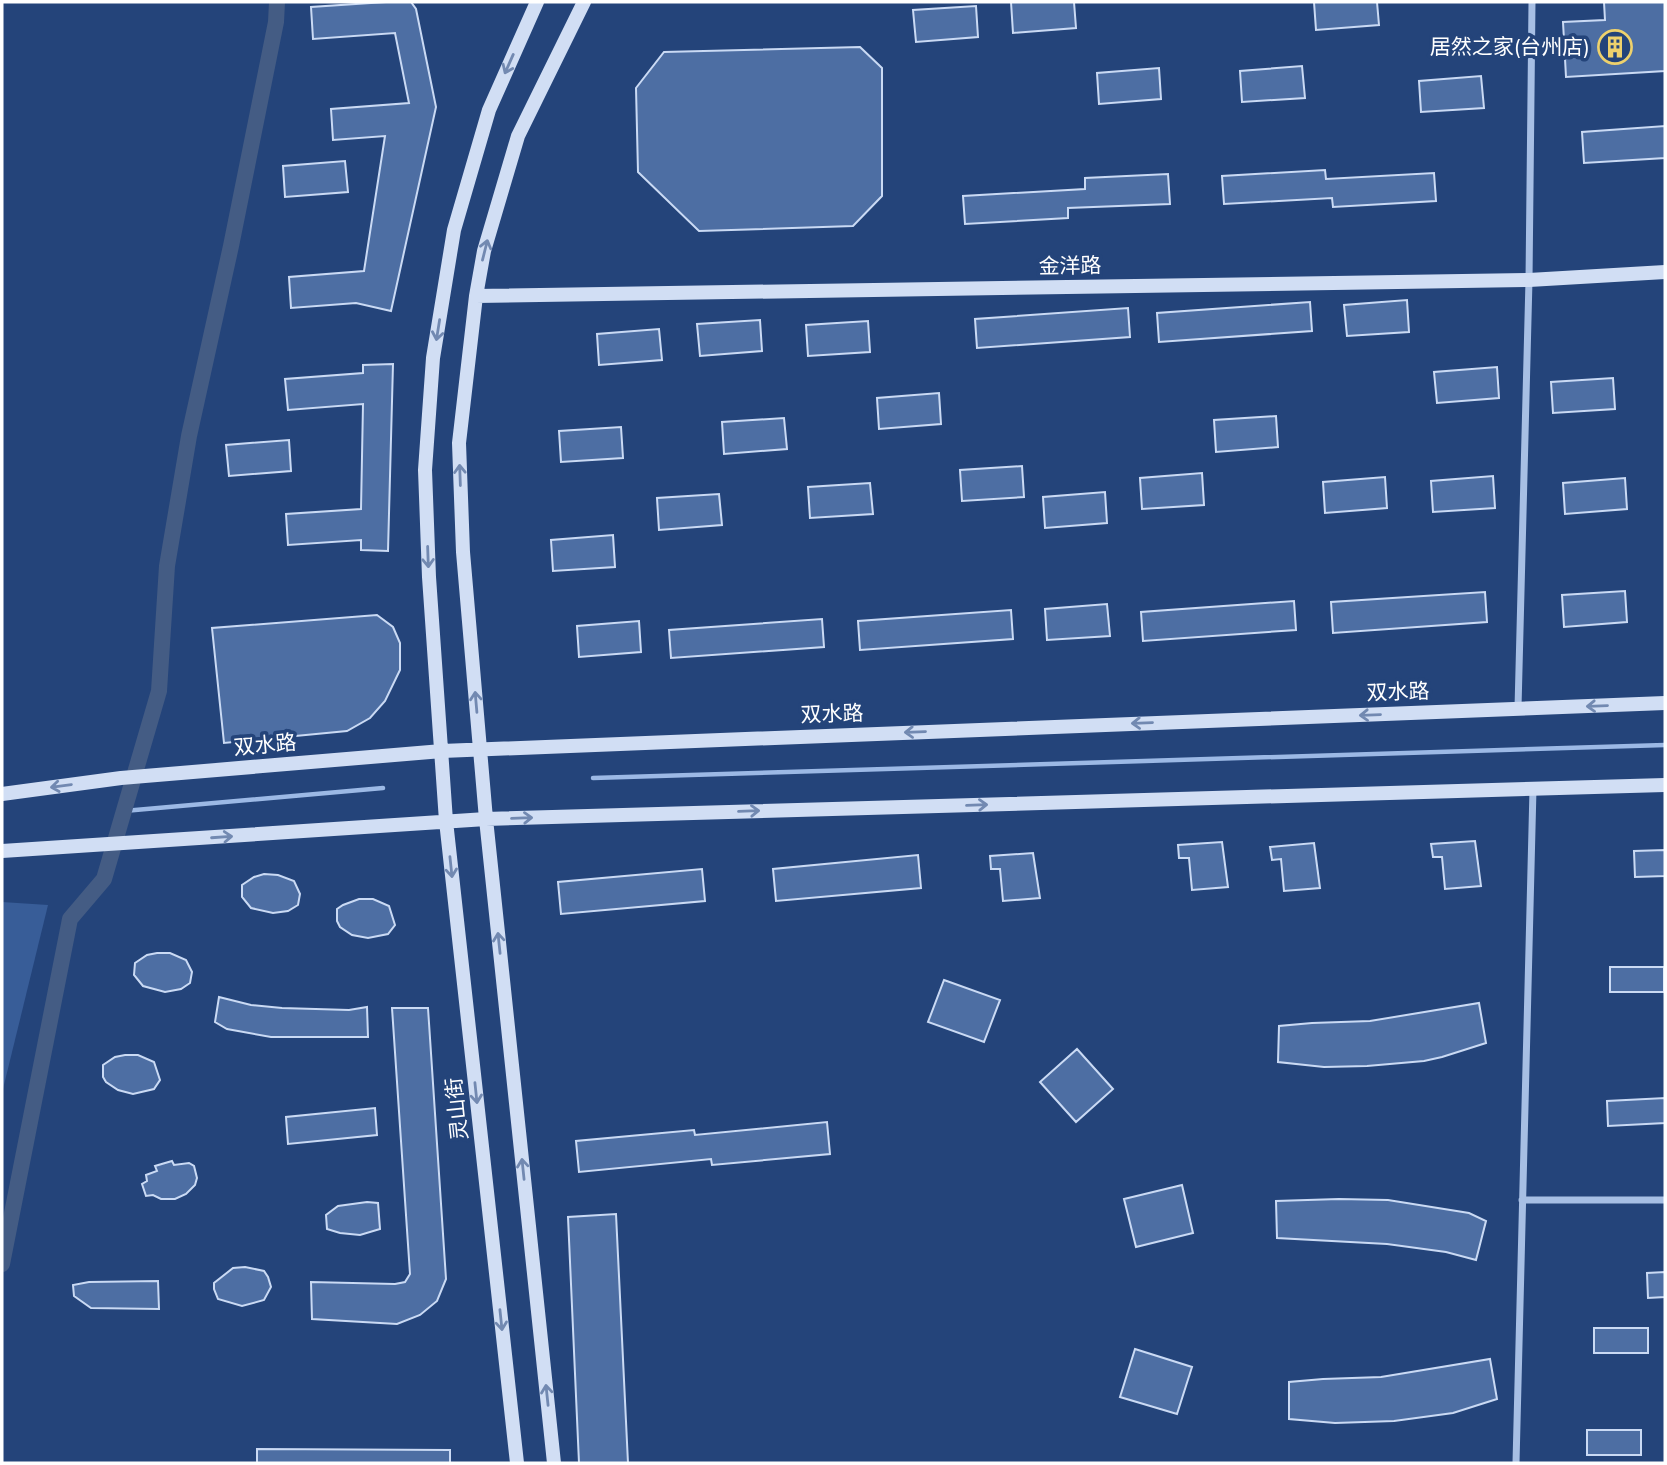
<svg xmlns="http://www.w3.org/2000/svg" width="1667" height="1465" viewBox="0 0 1667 1465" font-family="Mulish,'Noto Sans SC',sans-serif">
<rect width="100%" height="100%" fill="#24447a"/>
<path fill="#385d98" d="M2 902 48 905 2 1093Z"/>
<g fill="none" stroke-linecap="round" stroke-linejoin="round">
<path stroke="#9cb9e5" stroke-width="4.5" d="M593 778 1665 745
M124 811 383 788"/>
<path stroke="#445c84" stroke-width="16" d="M2 1264 70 919 104 879 159 691 167 566 189 436 231 246 276 22 277 2"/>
</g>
<path fill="#4d6ea3" stroke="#cadaf4" stroke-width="2" d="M386 2H411L416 9 436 107 391 311 356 303 291 308 289 277 364 271 385 136 333 140 331 109 409 103 395 33 313 39 311 7Z
M1011 2H1074L1076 28 1013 33Z
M1314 2H1377L1379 25 1316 30Z
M1604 2H1665V71L1566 77 1563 22 1605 20Z
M976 6 978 37 916 42 913 10Z
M860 47 882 68V196L853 226 699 231 638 172 636 88 664 52Z
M1302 66 1305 98 1242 102 1240 71Z
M1159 68 1161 99 1099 104 1097 73Z
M1481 76 1484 108 1421 112 1419 81Z
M1665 126V158L1584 163 1582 132Z
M345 161 348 192 285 197 283 166Z
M1325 170 1326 179 1434 173 1436 201 1333 207 1332 198 1224 204 1222 176Z
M1168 174 1170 204 1068 208V218L965 224 963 196 1085 189V178Z
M1407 300 1409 332 1347 336 1344 305Z
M1310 302 1312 331 1159 342 1157 313Z
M1128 308 1130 337 977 348 975 319Z
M760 320 762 351 700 356 697 324Z
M868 321 870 352 808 356 806 325Z
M659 329 662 360 599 365 597 334Z
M393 364 388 551 361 550V540L288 545 286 514 361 509 363 404 288 410 285 379 363 373V365Z
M1497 367 1499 398 1437 403 1434 372Z
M1613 378 1615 409 1553 413 1551 382Z
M939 393 941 424 879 429 877 398Z
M1276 416 1278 447 1216 452 1214 420Z
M784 418 787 449 724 454 722 422Z
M621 427 623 458 561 462 559 431Z
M289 440 291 471 229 476 226 445Z
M1022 466 1024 497 962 501 960 470Z
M1202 473 1204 505 1142 509 1140 478Z
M1493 476 1495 508 1433 512 1431 481Z
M1385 477 1387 508 1325 513 1323 482Z
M1625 478 1627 509 1565 514 1563 483Z
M870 483 873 514 810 518 808 487Z
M1105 492 1107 523 1045 528 1043 497Z
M719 494 722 525 659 530 657 498Z
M613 535 615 567 553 571 551 540Z
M1625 591 1627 622 1564 627 1562 595Z
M1485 592 1487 622 1333 633 1331 602Z
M1294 601 1296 630 1143 641 1141 612Z
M1107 604 1110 636 1047 640 1045 609Z
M1011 610 1013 639 860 650 858 621Z
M377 615 393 627 400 643V670L385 701 370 718 347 731 224 743 212 628Z
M822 619 824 647 671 658 669 630Z
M639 621 641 652 579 657 577 626Z
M1475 841 1481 886 1445 889 1442 857H1433L1431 844Z
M1222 842 1228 887 1192 890 1189 858H1179L1178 845Z
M1314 843 1320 888 1284 891 1281 859 1272 860 1270 847Z
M1665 850V876L1635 877 1634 851Z
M1033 853 1040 898 1003 901 1000 869H991L990 856Z
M918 855 921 888 776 901 773 869Z
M702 869 705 901 561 914 558 882Z
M264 874 278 875 294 881 300 894 298 905 288 911 273 913 251 908 242 897V885L254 877Z
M359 899H373L389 906 395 925 388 934 368 938 352 935 340 927 337 921V909L343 905Z
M157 953H170L186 960 192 972 190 983 181 989 165 992 143 986 134 975 135 963 147 955Z
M1610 967H1664V992H1610Z
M944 980 1000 1000 984 1042 928 1022Z
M219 997 251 1005 282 1008 349 1010 367 1007 368 1037H271L227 1029 215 1022Z
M1479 1003 1486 1043 1442 1057 1424 1061 1367 1066 1324 1067 1278 1062 1279 1026 1312 1023 1370 1021Z
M392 1008H428L446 1279 437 1301 420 1315 397 1324 312 1319 311 1282 395 1284 405 1282 410 1274Z
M1077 1049 1113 1089 1076 1122 1040 1082Z
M125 1055H138L154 1062 160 1080 154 1089 133 1094 118 1090 106 1082 103 1077V1065L115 1057Z
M1665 1098V1123L1608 1126 1607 1101Z
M375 1108 377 1135 288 1144 286 1117Z
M827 1122 830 1154 712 1165 711 1159 579 1172 576 1141 694 1130 695 1135Z
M172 1161 174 1165 189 1163 194 1166 197 1178 195 1185 186 1194 175 1199H161L153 1195 146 1196 142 1184 147 1181 146 1175 157 1171 155 1166Z
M1182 1185 1193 1233 1136 1247 1124 1199Z
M1339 1199 1388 1200 1469 1213 1486 1221 1476 1260 1446 1252 1387 1244 1277 1238 1276 1201Z
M367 1202 378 1203 380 1229 360 1235 340 1233 327 1229 326 1215 338 1206Z
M616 1214 628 1463H579L568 1217Z
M245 1267 264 1271 268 1277 271 1287 264 1300 242 1306 218 1299 214 1289V1283L233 1268Z
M1665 1272V1297L1648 1298 1647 1273Z
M158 1281 159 1309 91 1308 74 1296 73 1285 89 1282Z
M1594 1328H1648V1353H1594Z
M1135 1349 1192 1367 1177 1414 1120 1397Z
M1490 1359 1497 1399 1453 1413 1394 1421 1335 1423 1289 1419V1382L1323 1379 1381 1377Z
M1587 1430H1641V1455H1587Z
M257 1449 450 1450V1463H257Z"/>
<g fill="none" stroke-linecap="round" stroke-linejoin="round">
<path stroke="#a7bfe4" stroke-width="7" d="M1518 708 1529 280 1532 2
M1522 1200H1665
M1516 1463 1533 789"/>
<path stroke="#d1def4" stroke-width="14" d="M476 296 1529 280 1665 272
M2 794 121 778 442 751 1665 703
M2 851 486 819 1665 785
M517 1463 446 821 429 577 425 470 433 358 454 230 489 110 537 2
M554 1463 486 819 463 552 459 443 476 296 484 251 518 136 584 2"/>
</g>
<defs><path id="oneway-shaft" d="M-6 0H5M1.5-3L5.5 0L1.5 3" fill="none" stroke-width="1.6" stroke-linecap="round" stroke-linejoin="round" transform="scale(1.75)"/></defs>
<g stroke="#7289b1">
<use href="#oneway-shaft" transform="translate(509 64) rotate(114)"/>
<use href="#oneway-shaft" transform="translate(485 250) rotate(-76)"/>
<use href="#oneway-shaft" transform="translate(438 330) rotate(99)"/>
<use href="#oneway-shaft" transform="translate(460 475) rotate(-92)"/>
<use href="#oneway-shaft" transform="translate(428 557) rotate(88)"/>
<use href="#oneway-shaft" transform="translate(476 702) rotate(-95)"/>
<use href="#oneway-shaft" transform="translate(1597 706) rotate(178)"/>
<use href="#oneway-shaft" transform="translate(1370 715) rotate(178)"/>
<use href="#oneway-shaft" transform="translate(1142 723) rotate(178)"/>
<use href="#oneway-shaft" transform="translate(915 732) rotate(178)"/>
<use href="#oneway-shaft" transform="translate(61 786) rotate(172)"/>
<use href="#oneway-shaft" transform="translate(977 805) rotate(-2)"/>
<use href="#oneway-shaft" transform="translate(749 811) rotate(-2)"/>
<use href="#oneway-shaft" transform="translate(522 818) rotate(-2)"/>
<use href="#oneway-shaft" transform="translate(222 837) rotate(-4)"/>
<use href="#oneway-shaft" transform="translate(451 867) rotate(84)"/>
<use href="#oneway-shaft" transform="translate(499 943) rotate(-96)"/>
<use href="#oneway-shaft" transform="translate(476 1093) rotate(84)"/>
<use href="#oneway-shaft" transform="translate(523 1169) rotate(-96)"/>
<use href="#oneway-shaft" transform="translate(501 1320) rotate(84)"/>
<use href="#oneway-shaft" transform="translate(547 1395) rotate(-96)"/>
</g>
<defs>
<g id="building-ring" transform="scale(1.75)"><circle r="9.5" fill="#24447a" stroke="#eed16c" stroke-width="1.5"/><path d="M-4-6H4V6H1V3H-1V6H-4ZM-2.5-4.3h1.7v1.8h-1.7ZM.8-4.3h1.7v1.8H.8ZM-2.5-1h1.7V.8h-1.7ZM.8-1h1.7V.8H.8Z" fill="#eed16c"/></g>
</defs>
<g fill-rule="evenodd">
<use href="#building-ring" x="1615" y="47"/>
</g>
<g text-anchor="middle" stroke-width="7" stroke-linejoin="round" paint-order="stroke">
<g font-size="21" fill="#fff" stroke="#24447a" text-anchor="end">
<text x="1590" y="54">居然之家(台州店)</text>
</g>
<g font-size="21" fill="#fff" stroke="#24447a">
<text transform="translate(1070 266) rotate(-1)" y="7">金洋路</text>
<text transform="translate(1398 692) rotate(-2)" y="7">双水路</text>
<text transform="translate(832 714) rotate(-2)" y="7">双水路</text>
<text transform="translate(265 745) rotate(-5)" y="7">双水路</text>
<text transform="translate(457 1109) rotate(-96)" y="7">灵山街</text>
</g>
</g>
<rect width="1667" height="1465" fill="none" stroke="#ffffff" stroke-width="7"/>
</svg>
